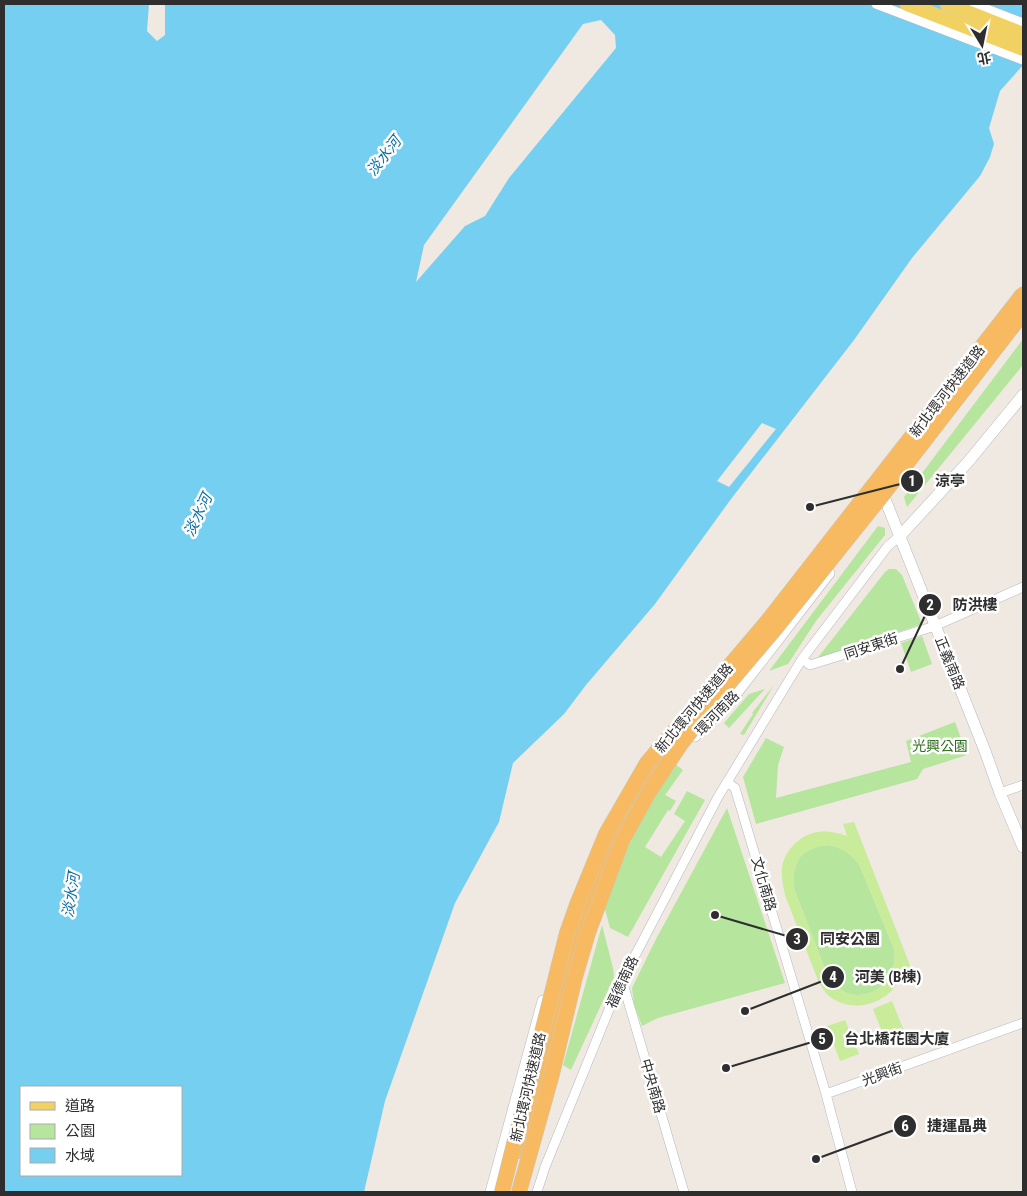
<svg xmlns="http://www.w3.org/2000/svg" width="1027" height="1196" viewBox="0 0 1027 1196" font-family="'Roboto Condensed','Noto Sans TC',sans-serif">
<rect width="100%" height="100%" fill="#efe9e1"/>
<path fill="#b6e59e" d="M1023 339V365L907 507 904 497Z
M878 526 885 528V535L816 621 788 664 769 671Z
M889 569H896L902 575 922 624 816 660 885 572Z
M922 636 932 664 911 672 901 643Z
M774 685 744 735 740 734 753 714 752 713Z
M765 689 729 728 724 723 749 694Z
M955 722 967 755 923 769 917 779 756 824 743 777 766 738 784 747 778 765 776 798 911 762 906 741Z
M675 764 683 770 665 795 676 801 670 811 668 810 645 847 661 857 685 821 674 814 687 791 705 800 628 937 610 928 602 898 658 788Z
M727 808 785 983 658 1018 642 1026 634 1004 632 988 655 941Z
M829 845C845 849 850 853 860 866L894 949C898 973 883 994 858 995 853 995 847 994 843 991 836 987 832 980 827 974L794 889C791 861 802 847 829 845Z
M602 925 613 968 614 977 571 1070 563 1065Z"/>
<path fill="#c9ec9a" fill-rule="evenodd" d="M854 822 915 978 906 982 902 974C900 978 898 983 895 987 879 1007 849 1012 829 996 825 993 822 987 819 983L785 895C783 886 781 876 782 867 783 860 786 854 790 849 806 830 824 828 847 836L843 824ZM829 845C845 849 850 853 860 866L894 949C898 973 883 994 858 995 853 995 847 994 843 991 836 987 832 980 827 974L794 889C791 862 802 847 829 845Z
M892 1001 906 1036 887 1044 873 1009Z
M845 1020 859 1054 840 1061 827 1026Z"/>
<path fill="#75cff0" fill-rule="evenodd" d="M4 4H149L147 31 157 41 165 35V4H1023V65L1000 91 989 128 994 144 990 157 980 176 912 258 854 340 731 499 655 604 586 685 564 714 513 763 499 822 455 903 385 1101 364 1192H4ZM601 20 615 35 616 48 509 178 485 216 465 226 416 282 424 245 583 24ZM21 1087H181V1175H21Z"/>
<path fill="#efe9e1" d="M762 423 776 429 729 487 717 481Z"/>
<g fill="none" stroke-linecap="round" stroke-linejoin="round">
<g stroke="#b4b7c1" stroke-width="10">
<path id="minor" d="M876 4 1023 60
M974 4 1023 23
M802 659 810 665 935 626 1023 587
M727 782 735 788 741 808 826 1094 852 1192
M1000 793 1023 785
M622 980 684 1192
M826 1094 1023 1023
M537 1192 545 1167 617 990 718 797 802 659 888 546 900 536"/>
</g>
<g stroke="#b4b7c1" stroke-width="12">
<path id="tertiary" d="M881 489 985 751 1000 793 1023 847
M900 536 968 462 1023 395
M695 736 738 691 829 573
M491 1192 543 1001"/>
</g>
<g stroke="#c9c9c9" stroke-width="15">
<path id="primary" d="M907 4 1023 49
M947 4 1023 34"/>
</g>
<g stroke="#c9c9c9" stroke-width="16">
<path id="trunk" d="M519 1151C542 1076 554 998 579 923 601 857 633 795 675 739"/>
</g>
<use href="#minor" stroke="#fff" stroke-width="9"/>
<use href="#tertiary" stroke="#fff" stroke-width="11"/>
<use href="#primary" stroke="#f2d163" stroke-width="14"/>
<use href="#trunk" stroke="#f8ba60" stroke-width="15"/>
<g stroke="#c9c9c9" stroke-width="16" stroke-linecap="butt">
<path id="trunk-bridge" d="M502 1192 567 933 578 902 606 834 647 763 766 623 1023 294
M519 1192 552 1074 575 977 588 933 622 841 649 792 680 745 714 701 775 629 880 498 1023 313"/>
</g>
<use href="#trunk-bridge" stroke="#f8ba60" stroke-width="15"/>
</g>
<g text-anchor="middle" stroke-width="5" stroke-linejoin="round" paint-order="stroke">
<g font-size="14" fill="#2e2e2e" stroke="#fff">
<text transform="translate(947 391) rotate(-52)" y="5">新北環河快速道路</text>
<text transform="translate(871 646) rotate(-18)" y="5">同安東街</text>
<text transform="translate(950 663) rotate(68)" y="5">正義南路</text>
<text transform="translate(694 708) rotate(-50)" y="5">新北環河快速道路</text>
<text transform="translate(717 713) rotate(-46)" y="5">環河南路</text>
<text transform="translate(764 884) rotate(74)" y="5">文化南路</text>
<text transform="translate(622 982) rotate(-65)" y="5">福德南路</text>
<text transform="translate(882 1074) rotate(-20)" y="5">光興街</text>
<text transform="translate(653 1086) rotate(74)" y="5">中央南路</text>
<text transform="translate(528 1087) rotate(-77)" y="5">新北環河快速道路</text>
</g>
<g font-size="14" fill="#2c6e1b" stroke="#fff">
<text x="940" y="751">光興公園</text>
</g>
<g font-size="15" font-style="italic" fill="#0d6fa3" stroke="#fff">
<text transform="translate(384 156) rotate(-52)" y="5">淡水河</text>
<text transform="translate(198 515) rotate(-64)" y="5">淡水河</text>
<text transform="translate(71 895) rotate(-81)" y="5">淡水河</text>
</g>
</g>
<path fill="none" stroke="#2e2e2e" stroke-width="2" d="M810 507L912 481M900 669L930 605M715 915L797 939M745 1011L833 977M726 1068L822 1039M816 1159L905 1126"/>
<g fill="#2e2e2e" stroke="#fff" stroke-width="2">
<circle cx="810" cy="507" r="5"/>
<circle cx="900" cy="669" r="5"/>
<circle cx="715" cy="915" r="5"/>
<circle cx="745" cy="1011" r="5"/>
<circle cx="726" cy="1068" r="5"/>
<circle cx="816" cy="1159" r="5"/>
<circle cx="912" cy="481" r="12"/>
<circle cx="930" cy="605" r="12"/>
<circle cx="797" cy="939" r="12"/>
<circle cx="833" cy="977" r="12"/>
<circle cx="822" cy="1039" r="12"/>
<circle cx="905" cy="1126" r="12"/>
</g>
<g font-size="15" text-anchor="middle" font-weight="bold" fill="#fff">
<text x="912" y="486">1</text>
<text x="930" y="610">2</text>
<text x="797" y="944">3</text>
<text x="833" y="982">4</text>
<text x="822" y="1044">5</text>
<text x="905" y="1131">6</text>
</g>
<g font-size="15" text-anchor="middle" font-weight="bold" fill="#2e2e2e" stroke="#fff" stroke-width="5" stroke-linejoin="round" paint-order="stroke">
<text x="950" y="486">涼亭</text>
<text x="975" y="610">防洪樓</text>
<text x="850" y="944">同安公園</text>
<text x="888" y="982">河美 (B棟)</text>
<text x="897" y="1044">台北橋花園大廈</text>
<text x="957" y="1131">捷運晶典</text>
</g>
<rect width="1027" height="1196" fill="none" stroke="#2e2e2e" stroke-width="10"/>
<rect x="20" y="1086" width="162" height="90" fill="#ffffff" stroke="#ababab"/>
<rect x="30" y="1102" width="25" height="8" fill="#f2d163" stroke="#ababab"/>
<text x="65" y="1111" font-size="15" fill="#2e2e2e">道路</text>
<rect x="30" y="1124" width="25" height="15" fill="#b6e59e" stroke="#ababab"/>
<text x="65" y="1136" font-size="15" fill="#2e2e2e">公園</text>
<rect x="30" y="1148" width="25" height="15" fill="#75cff0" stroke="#ababab"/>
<text x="65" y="1161" font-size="15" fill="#2e2e2e">水域</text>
<g transform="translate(982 45) rotate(170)" stroke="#ffffff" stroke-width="4" paint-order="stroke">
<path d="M0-4L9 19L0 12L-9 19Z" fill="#2e2e2e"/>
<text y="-8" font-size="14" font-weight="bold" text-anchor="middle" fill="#2e2e2e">北</text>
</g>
</svg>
